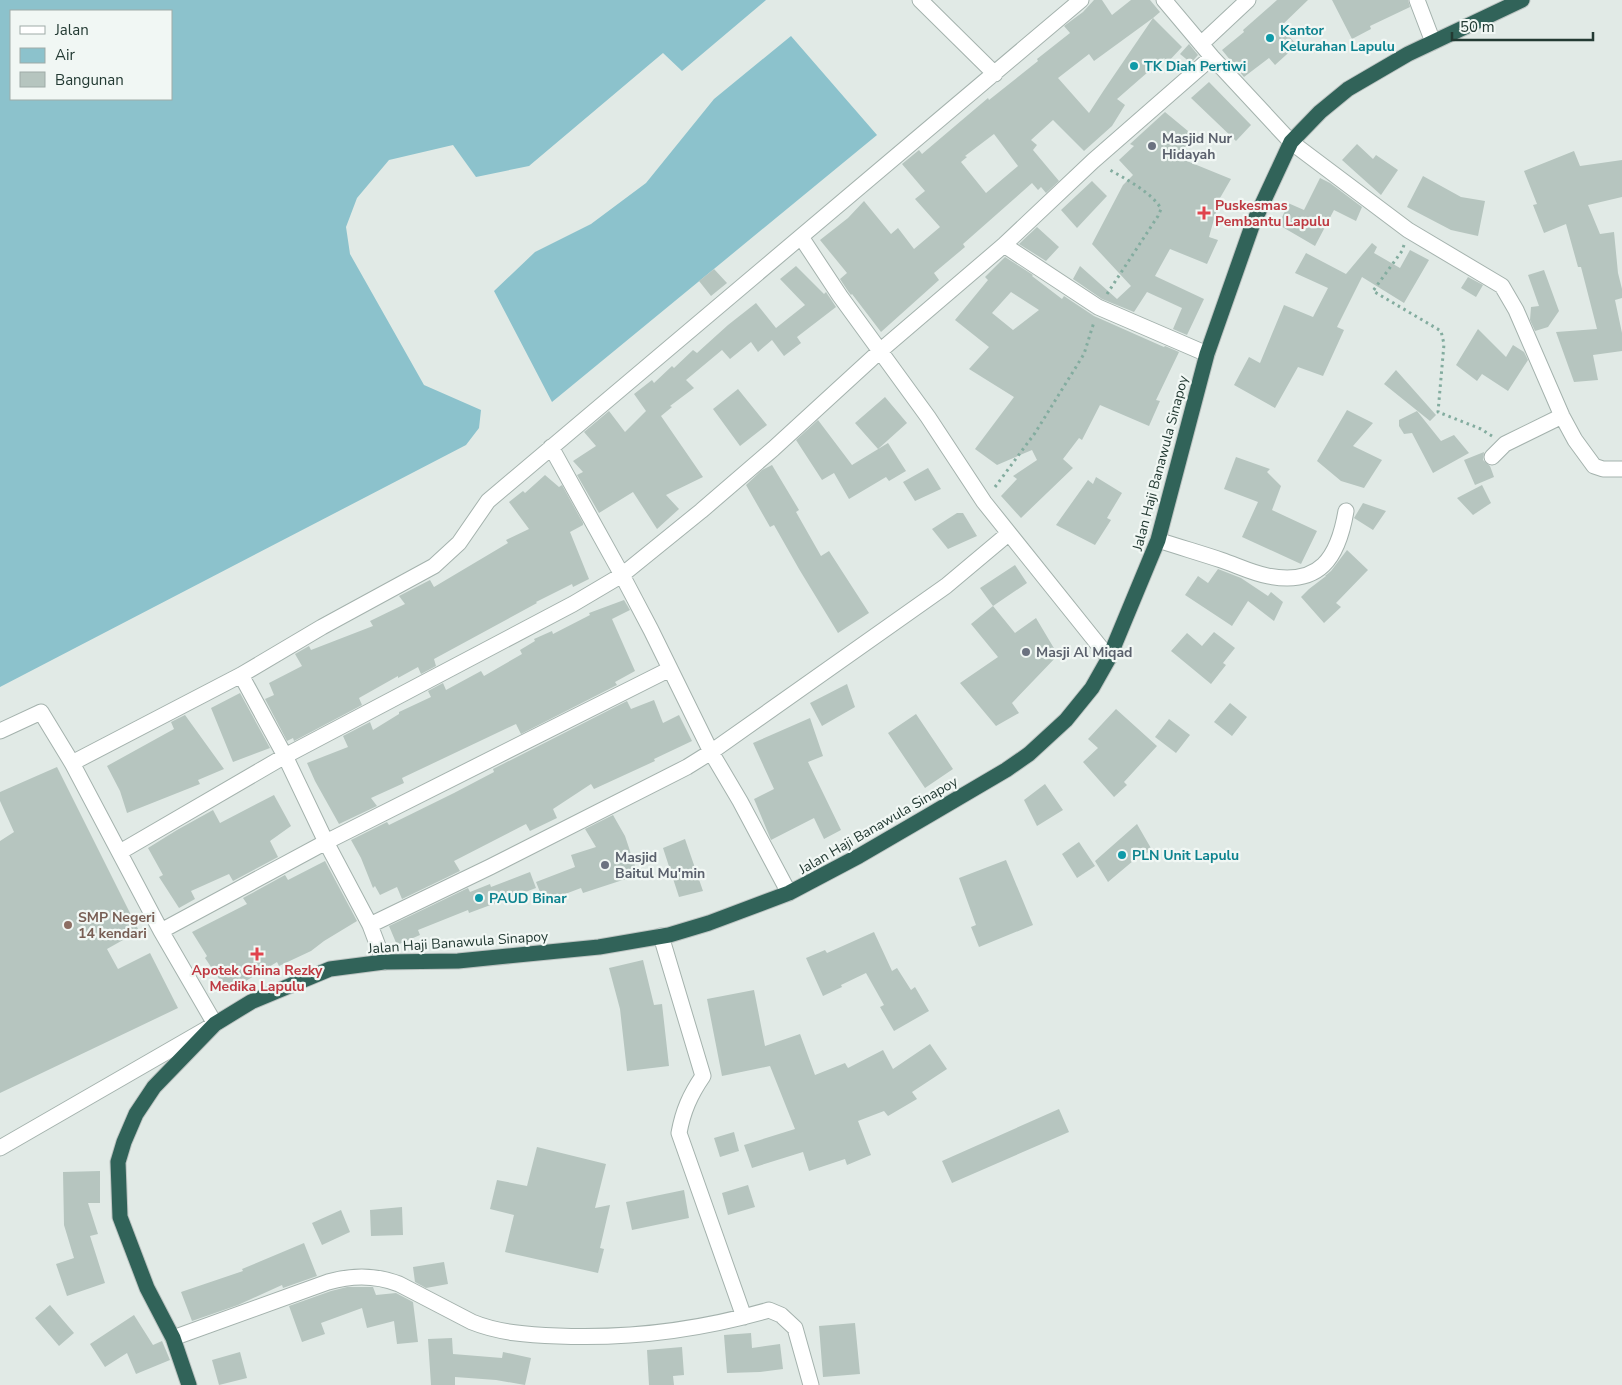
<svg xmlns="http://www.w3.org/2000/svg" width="1622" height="1385" viewBox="0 0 1622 1385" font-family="'Nunito Sans',sans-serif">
<rect width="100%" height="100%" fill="#e1eae6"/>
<path fill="#8cc2cc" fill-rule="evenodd" d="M0 0H766L682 71 663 53 529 166 476 177 453 145 389 160 357 198 346 227 350 254 424 385 481 410 479 428 466 445 0 687ZM171 11V99H11V11Z
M791 36 877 135 552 402 494 291 535 252 591 224 646 183 714 99Z"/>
<path fill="#b6c5bf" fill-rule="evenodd" d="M1094 0H1102L1112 15 1131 0H1150L1160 12 1153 18 1182 47 1168 62 1164 58 1117 99 1125 105 1112 126 1084 151 1053 120 1031 140 1037 145 1033 150 1059 181 1046 193 1041 187 1038 190 1032 183 963 244 965 247 934 273 939 280 881 332 852 294 851 295 848 291 840 279 847 273 820 240 848 218 864 201 891 234 898 228 914 249 940 227 915 199 925 191 902 164 919 150 922 154 988 98 989 100 1038 61 1037 59 1070 33 1064 26 1083 12ZM1153 18 1104 90 1089 113 1058 78 1089 54 1094 61ZM994 134 1018 166 986 193 961 162 967 157 965 156Z
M1277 0H1308L1280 27 1297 45 1275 65 1269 58 1244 77 1222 50 1244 32 1243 30Z
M1332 0H1408L1410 7 1370 26 1371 29 1352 39Z
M1189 44 1198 55 1191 63 1180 54Z
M1209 82 1251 125 1236 141 1191 98Z
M1165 112 1194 136 1177 157 1231 179 1220 198 1209 237 1218 240 1207 264 1170 249 1155 276 1204 299 1187 335 1173 329 1182 308 1147 292 1134 312 1102 299 1073 279 1080 266 1117 299 1131 286 1092 244 1123 185 1133 175 1119 160 1134 146 1130 144Z
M1357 144 1373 159 1376 155 1398 170 1381 195 1342 160Z
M1574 151 1580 166 1622 160V197L1588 205 1600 234 1614 232 1618 273 1622 289V298L1615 300 1622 333V351L1593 355 1598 380 1574 382 1556 332 1597 329 1581 267H1578L1566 224 1544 233 1533 205 1537 204 1524 171Z
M1423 176 1461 197 1485 201 1478 236 1451 230 1407 207Z
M1320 178 1330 183 1362 207 1356 221 1334 210 1315 246 1279 225 1288 203 1304 210Z
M1092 181 1107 196 1077 228 1061 210Z
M1037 227 1059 247 1046 261 1019 244Z
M1372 243 1377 247 1374 253 1400 268 1410 250 1429 260 1404 303 1362 277 1337 327 1344 330 1323 376 1298 367 1275 408 1234 385 1249 357 1260 363 1284 305 1313 317 1328 288 1295 273 1306 253 1346 274Z
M1005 257 1033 275 1032 276 1062 299 1064 296 1094 316 1164 347 1165 346 1179 352 1156 400 1160 401 1149 426 1100 405 1082 440 1079 438 1063 459 1073 468 1021 518 1001 496 1017 479 1013 476 1037 460 1032 450 997 465 975 449 1014 397 969 369 989 347 955 320 988 280 985 277ZM1011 292 1039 310 1013 330 992 313Z
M796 266 824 294 826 292 836 307 797 337 801 343 784 356 772 340 758 352 751 342 730 359 722 350 686 380 694 388 670 406 672 407 661 416 703 477 666 495 679 509 657 529 633 492 599 513 577 475 583 472 573 461 596 446 584 432 609 411 625 432 646 411 634 394 652 380 654 383 672 366 674 368 693 350 697 353 728 325 756 303 776 328 805 305 780 279Z
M714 269 727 283 711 296 699 281Z
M1544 270 1559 311 1548 327 1535 331 1530 320 1531 307 1539 306 1528 275Z
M1468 277 1483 285 1476 297 1461 288Z
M1478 329 1506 357 1513 345 1524 352 1528 360 1508 391 1482 374 1477 381 1456 365Z
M1396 370 1436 415 1430 421 1384 384Z
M738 389 767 425 740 446 713 409Z
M885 397 907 423 878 449 855 423Z
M1347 410 1373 423 1353 446 1382 460 1364 488 1341 481 1317 461Z
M1417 411 1441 441 1454 435 1469 453 1433 473 1412 433 1404 434 1399 426V420Z
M818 420 852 465 888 443 906 471 889 481 886 477 849 499 834 473 822 480 796 440Z
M1484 452 1483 460 1490 466 1494 477 1475 485 1464 460Z
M1236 457 1270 469 1267 472 1281 486 1272 510 1317 531 1301 564 1242 537 1258 502 1224 489Z
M772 465 799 510 796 512 821 556 829 551 869 613 838 633 799 569 774 525 770 527 746 485 762 470Z
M928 468 941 489 915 501 903 482Z
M545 475 559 487 562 485 583 523V525L570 532 589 579 573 587 572 584 536 602 537 603 434 659 436 666 421 674 418 667 398 678V676L359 698 362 705 294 741 293 738 287 741 265 699 274 695 269 683 302 666 295 654 309 646 311 650 373 626 370 621 405 604 399 596 430 580 434 587 508 543 506 540 529 529 509 502 523 491 525 493Z
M1096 477 1122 493 1107 518 1111 520 1095 545 1056 525 1088 480 1093 484Z
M1482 485 1491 503 1473 515 1457 498Z
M1363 503 1386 511 1373 530 1354 518Z
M957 513H963L977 536 948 549 932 529Z
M1347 550 1368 570 1336 603 1341 607 1324 623 1301 597 1309 589 1326 576H1325L1331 571Z
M1015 565 1027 583 993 606 980 588Z
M1218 569 1241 578 1268 596 1271 592 1283 602 1274 621 1248 601 1232 626 1185 595 1198 576 1208 583Z
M624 600 630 610 612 619 635 671 615 682 617 685 521 734 516 724 402 778 404 783 371 798 377 806 339 824 315 781 307 763 348 747 343 736 370 722 373 730 399 714V712L431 697 428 691 443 683 446 690 481 671 484 676 522 654 520 650 535 641 534 639 552 631 553 634 590 615 589 613Z
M993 606 1015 633 1036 618 1058 655 1012 703 1019 713 996 726 960 683 998 657 971 624Z
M1214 632 1235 648 1223 663 1226 665 1211 684 1171 651 1187 633 1202 646Z
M847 684 855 707 822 726 810 703Z
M240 693 270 748 233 762 211 708Z
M654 700 663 723 679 715 692 741 654 759 655 761 594 789 591 784 553 809 557 818 530 831 526 824 454 861 460 871 402 899 397 887 380 895 375 886 373 888 361 858 351 840 387 822 389 825 454 793 494 772 493 769 627 701 631 709Z
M1230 703 1247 717 1232 736 1214 722Z
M1116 709 1157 746 1124 782 1127 785 1114 797 1083 762 1098 748 1088 739Z
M916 714 953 769 925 788 888 733Z
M185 715 224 769 198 780 200 784 127 813 120 791 107 766 174 729 171 722Z
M810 718 823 756 808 762 841 830 824 839 814 818 771 840 754 799 774 789 753 743Z
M1169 719 1190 735 1176 753 1155 737Z
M57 767 139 931 107 949 118 969 150 953 178 1008 0 1093V841L14 832 0 801V792Z
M1045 784 1063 810 1037 826 1024 800Z
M274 795 291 826 270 841 278 857 233 881 229 874 191 891 195 899 179 908 159 877 163 875 148 848 177 830 213 810 220 823Z
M613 815 625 836 638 875 583 893 581 888 544 902 536 882 575 867 571 855 596 847 585 829Z
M1137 824 1152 850 1133 861 1108 882 1095 861Z
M685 839 703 891 679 897 663 848Z
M1079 842 1095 866 1077 878 1062 854Z
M1006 860 1033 925 979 947 971 927 976 925 959 878Z
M325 861 357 921 324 941 311 951 279 966 277 962 228 992 205 958 207 956 192 932 247 904 243 898 285 875 288 880Z
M530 872 536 888 469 913 468 910 418 930 420 935 397 945 389 926 468 888 470 892 490 884 491 887Z
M874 932 892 971 897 968 911 990 915 987 929 1011 894 1031 880 1007 884 1005 866 973 841 985 842 987 823 996 806 958 825 950 827 953Z
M643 960 654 1005 662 1004 669 1066 627 1071 620 1009 609 968Z
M754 990 765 1046 800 1034 815 1075 845 1063 848 1068 883 1050 893 1069 930 1044 947 1069 912 1092 917 1099 888 1116 884 1111 858 1121 871 1155 847 1165 845 1159 809 1171 803 1152 752 1168 744 1145 795 1129 770 1066 722 1076 707 999Z
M1059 1109 1069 1132 952 1183 942 1161Z
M734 1132 739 1151 720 1157 714 1138Z
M537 1147 606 1164 595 1208 610 1205 600 1248 604 1249 598 1273 505 1252 514 1215 490 1209 497 1180 527 1186Z
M100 1171V1203H88L98 1234 90 1236 105 1283 67 1296 56 1264 74 1258 64 1225 63 1172Z
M748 1185 755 1207 728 1215 722 1193Z
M684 1190 689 1218 632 1230 626 1202Z
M402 1207 403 1235 371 1236 370 1210Z
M341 1210 350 1232 322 1245 312 1223Z
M304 1243 317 1276 283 1288 282 1285 238 1305 192 1321 181 1292 243 1271 242 1269Z
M444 1262 448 1284 426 1288 415 1282 413 1267Z
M347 1287H373L376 1295 396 1293 413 1302 418 1342 397 1344 394 1321 367 1328 362 1308 321 1323 325 1334 302 1342 289 1306 331 1291Z
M50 1305 74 1333 59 1346 35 1318Z
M134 1315 153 1345 162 1341 170 1360 136 1374 127 1353 105 1367 90 1344Z
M855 1323 860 1374 823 1377 819 1326Z
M751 1333 752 1348 780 1344 783 1369 760 1372 727 1373 724 1335Z
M452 1338 453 1354 502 1358 503 1352 531 1358 525 1385 496 1380 455 1377V1385H431L428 1339Z
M682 1347 684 1375 673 1376 674 1385H649L647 1350Z
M240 1352 247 1378 219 1385 212 1360Z"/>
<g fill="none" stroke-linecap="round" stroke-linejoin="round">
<g stroke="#a4b2ad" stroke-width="17">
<path id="minor" d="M920 0 995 74
M1164 0 1212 57 1291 142 1408 230 1502 286 1516 310 1562 416 1575 440 1594 466 1603 469H1622
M1417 0 1433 42
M1201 44 1248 0
M801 237 840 296 928 417 984 502 1109 658
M1004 245 1098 307 1207 354
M551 447 622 575 651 630 711 752 740 801 789 893
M1492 457 1505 444 1562 416
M1158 540C1179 547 1200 553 1221 560 1236 565 1252 573 1268 576 1320 586 1338 558 1346 511
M241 675 285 756 326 842 370 925 384 962
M0 731 41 712 72 763
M120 852 285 756 573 604 622 575 701 511 773 449 880 351 1004 245 1093 161 1212 57
M370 925 490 867 687 767 711 752 946 586 1008 534
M161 931 326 842 670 669
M661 936 703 1076C690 1095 683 1111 679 1133L744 1317
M0 1148 215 1024 161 931 72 763 241 675 322 627 434 566 459 543 488 501 1081 0
M173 1338 328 1282C352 1275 376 1275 399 1284L472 1322C499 1333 529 1335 558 1336 629 1339 700 1330 769 1310L781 1315 795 1328 811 1385"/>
</g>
<g stroke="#bdc4c2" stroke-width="17">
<path id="highway" d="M189 1385 173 1338 147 1288 120 1217 118 1162 124 1142 136 1114 154 1087 215 1024 251 1002 330 969 384 962 458 961 599 947 669 935 709 923 789 893 859 856 926 817 1006 770 1029 754 1066 720 1092 688 1109 658 1158 540 1207 354 1252 226 1291 142 1320 112 1348 89 1408 54 1522 0"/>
</g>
<path stroke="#83ac9f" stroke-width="3" stroke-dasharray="2.5 4" stroke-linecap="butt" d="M1404 245 1402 251 1373 291 1441 331 1444 344 1438 412 1481 429 1492 436
M1107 294 1158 216 1161 209C1154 194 1123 177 1108 169
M995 487 1035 433 1084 354 1094 322"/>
<use href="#minor" stroke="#fff" stroke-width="15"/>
<use href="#highway" stroke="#316359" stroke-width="15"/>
</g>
<g fill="#0f9aa8" stroke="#f1f7f4" stroke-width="2">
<circle cx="1270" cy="38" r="5"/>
<circle cx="1134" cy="66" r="5"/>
<circle cx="1122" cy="855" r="5"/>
<circle cx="479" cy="898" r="5"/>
</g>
<g fill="#6b7280" stroke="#f1f7f4" stroke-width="2">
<circle cx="1152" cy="146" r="5"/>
<circle cx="1026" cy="652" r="5"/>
<circle cx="605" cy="865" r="5"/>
</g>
<g fill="#e0444e" stroke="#f1f7f4" stroke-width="2">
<path d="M1201.5 205.5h5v5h5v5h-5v5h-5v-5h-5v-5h5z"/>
<path d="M254.5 946.5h5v5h5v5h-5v5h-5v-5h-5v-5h5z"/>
</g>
<circle fill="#8d6e63" stroke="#f1f7f4" stroke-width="2" cx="68" cy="925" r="5"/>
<g text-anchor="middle" stroke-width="4.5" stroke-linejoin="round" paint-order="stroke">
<g font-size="14" font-weight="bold" fill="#0d838f" stroke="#f1f7f4" text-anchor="start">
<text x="1280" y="35">Kantor<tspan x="1280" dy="16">Kelurahan Lapulu</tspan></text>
<text x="1144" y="71">TK Diah Pertiwi</text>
<text x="1132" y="860">PLN Unit Lapulu</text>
<text x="489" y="903">PAUD Binar</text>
</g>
<g font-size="14" font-weight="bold" fill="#5b616d" stroke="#f1f7f4" text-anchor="start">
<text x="1162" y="143">Masjid Nur<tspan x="1162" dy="16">Hidayah</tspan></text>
<text x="1036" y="657">Masji Al Miqad</text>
<text x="615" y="862">Masjid<tspan x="615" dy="16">Baitul Mu'min</tspan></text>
</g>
<g font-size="14" font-weight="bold" fill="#be3a42" stroke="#f1f7f4" text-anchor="start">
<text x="1215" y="210">Puskesmas<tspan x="1215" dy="16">Pembantu Lapulu</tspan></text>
<text x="257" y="975" text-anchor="middle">Apotek Ghina Rezky<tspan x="257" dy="16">Medika Lapulu</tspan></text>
</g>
<g font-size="14" fill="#233a33" stroke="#f1f7f4">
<text transform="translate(1160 463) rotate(-75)" y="5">Jalan Haji Banawula Sinapoy</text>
<text transform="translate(878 825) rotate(-30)" y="5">Jalan Haji Banawula Sinapoy</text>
<text transform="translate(458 942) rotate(-4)" y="5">Jalan Haji Banawula Sinapoy</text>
</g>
<g font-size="14" font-weight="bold" fill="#785e54" stroke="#f1f7f4" text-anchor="start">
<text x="78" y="922">SMP Negeri<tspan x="78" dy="16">14 kendari</tspan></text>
</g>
</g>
<rect x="10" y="10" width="162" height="90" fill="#f1f7f4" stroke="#9faba7"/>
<rect x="20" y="26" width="25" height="8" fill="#ffffff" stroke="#9faba7"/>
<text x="55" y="35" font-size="15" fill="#233a33">Jalan</text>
<rect x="20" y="48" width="25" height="15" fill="#8cc2cc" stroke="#9faba7"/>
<text x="55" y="60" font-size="15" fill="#233a33">Air</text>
<rect x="20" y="72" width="25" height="15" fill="#b6c5bf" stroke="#9faba7"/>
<text x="55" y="85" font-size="15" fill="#233a33">Bangunan</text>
<path d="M1452 32v8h141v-8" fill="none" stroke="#233a33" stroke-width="2.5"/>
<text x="1460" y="32" font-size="15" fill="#233a33" stroke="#f1f7f4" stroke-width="4" paint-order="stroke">50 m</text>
</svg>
